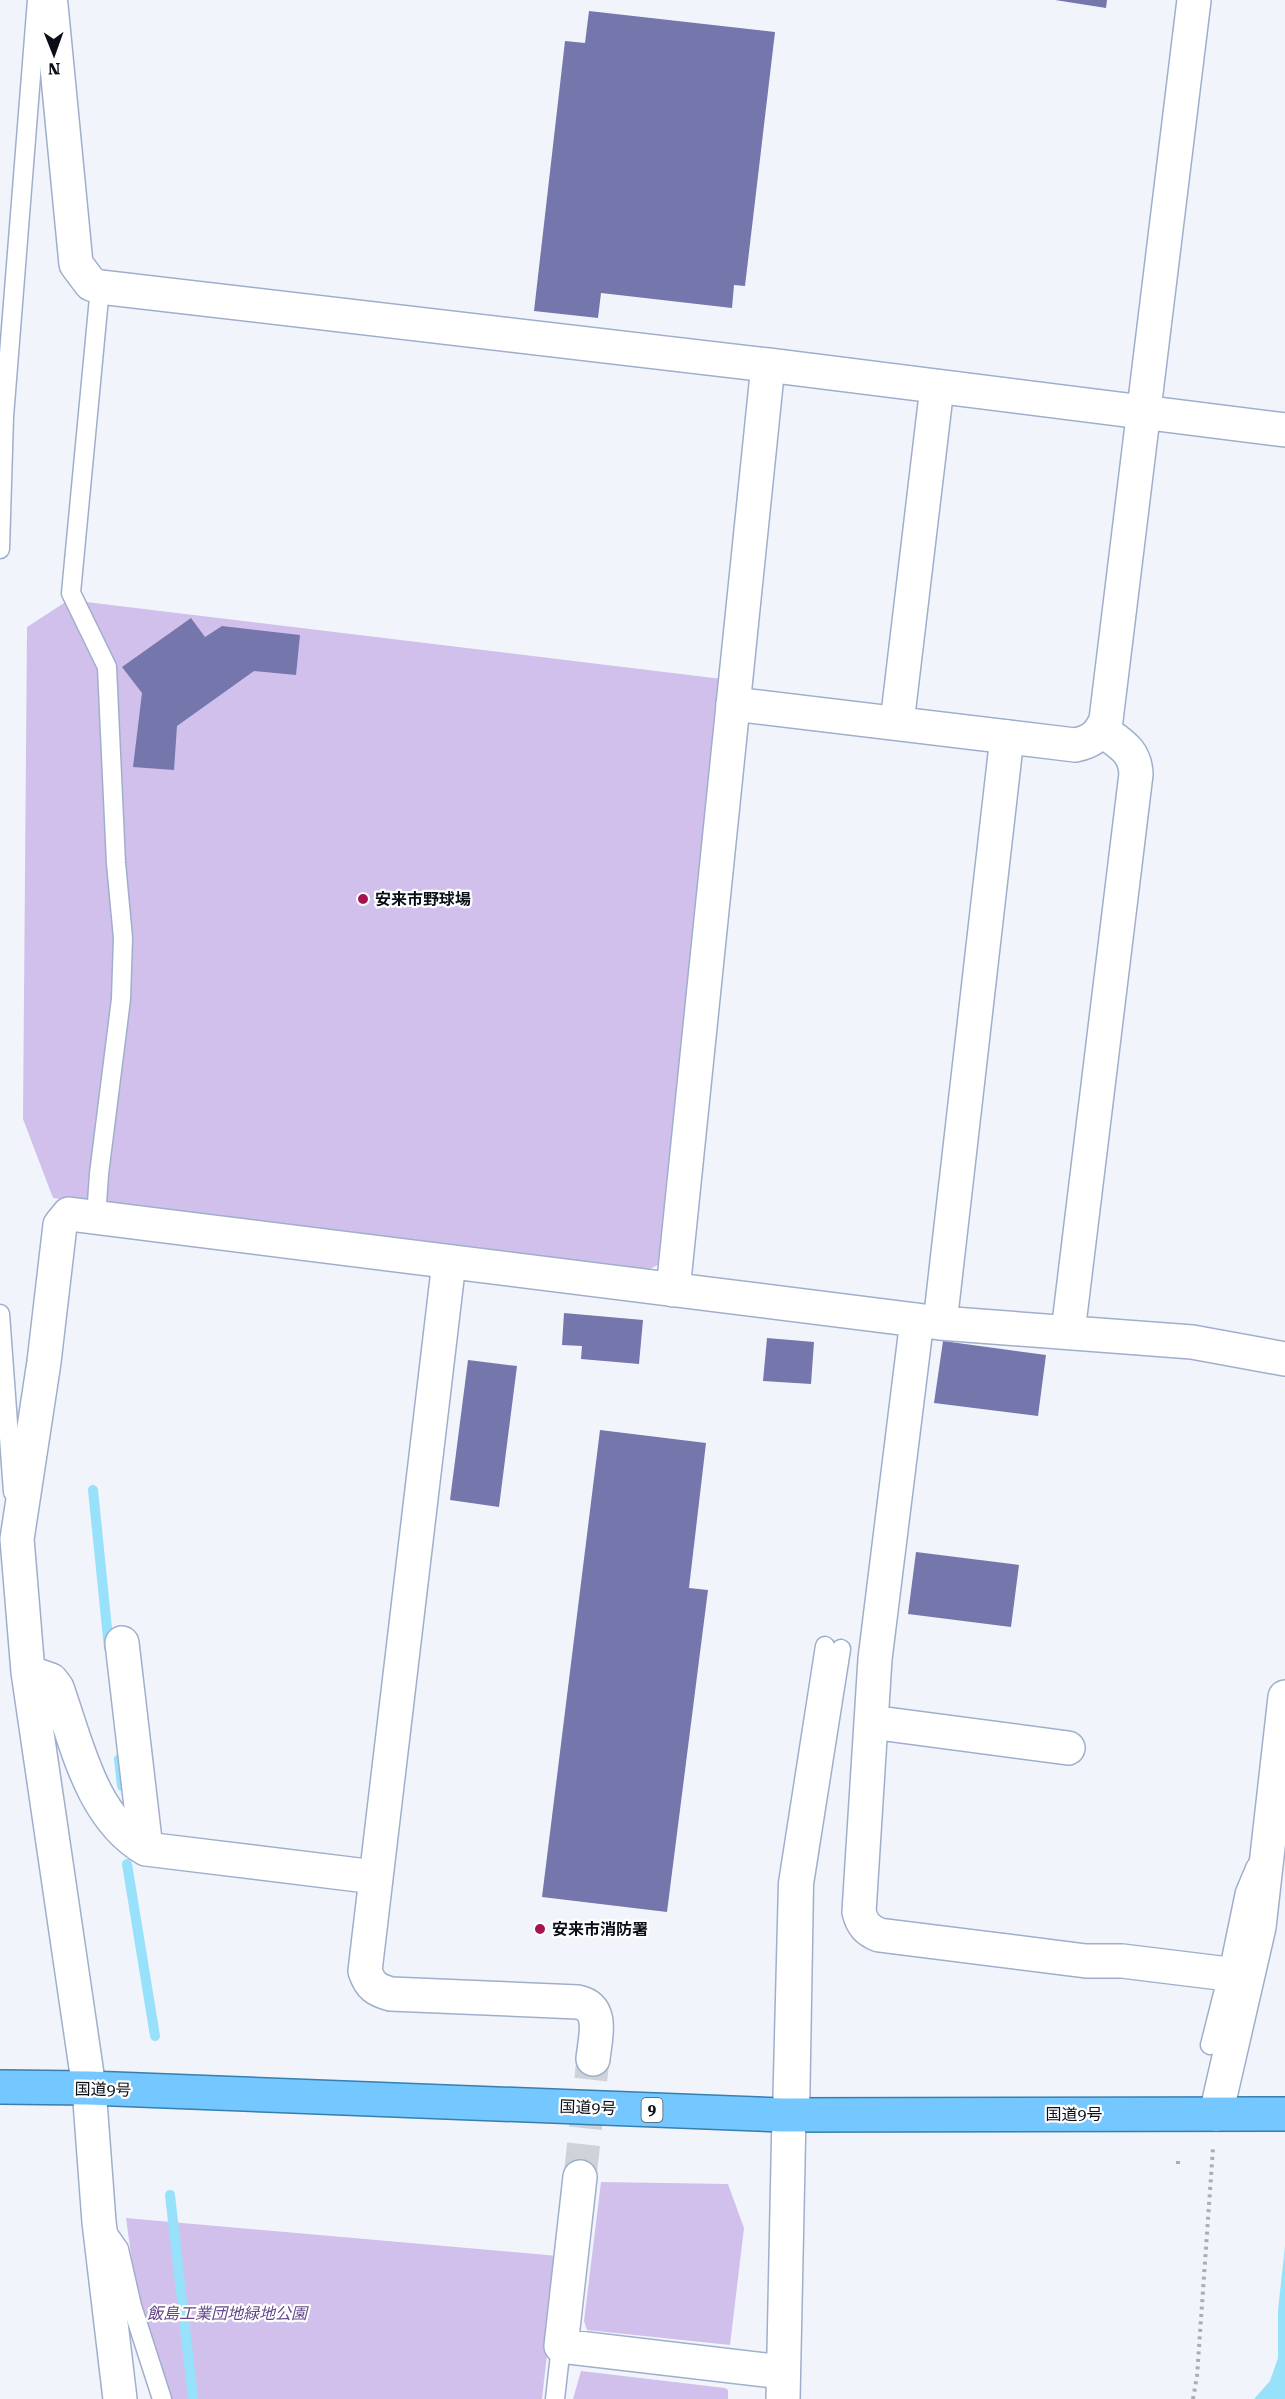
<svg xmlns="http://www.w3.org/2000/svg" width="1285" height="2399" viewBox="0 0 1285 2399" font-family="'Roboto Serif','Noto Sans JP',serif">
<rect width="100%" height="100%" fill="#f1f5fb"/>
<path fill="#d1c0eb" d="M86 602 722 679 667 1260 639 1275 53 1198 23 1119 27 627 64 603Z
M601 2182 728 2184 744 2228 730 2345 587 2330 584 2321Z
M126 2218 558 2256 542 2399H151Z
M581 2371 725 2388 728 2390V2399H573Z"/>
<path fill="#97e1fa" d="M1285 2246V2399H1254L1270 2381 1278 2358V2310Z"/>
<g fill="none" stroke-linecap="round" stroke-linejoin="round">
<path stroke="#97e1fa" stroke-width="10" d="M93 1490 109 1648
M119 1759 122 1786
M127 1864 155 2036
M170 2195 193 2399"/>
</g>
<path fill="#7576ab" d="M1055 0H1107L1106 8Z
M589 11 775 32 745 286 734 285 732 308 601 293 598 318 534 311 565 41 585 43Z
M191 618 205 637 222 626 300 635 296 675 254 671 177 726 174 770 133 767 142 693 122 667Z
M564 1313 643 1320 639 1364 581 1359 582 1346 562 1345Z
M767 1338 814 1342 811 1384 763 1381Z
M943 1341 1046 1355 1038 1416 934 1403Z
M468 1360 517 1366 499 1507 450 1500Z
M600 1430 706 1443 689 1588 708 1590 667 1912 542 1897Z
M916 1552 1019 1565 1011 1627 908 1614Z"/>
<g fill="none" stroke-linecap="round" stroke-linejoin="round">
<path stroke="#ced2d9" stroke-width="33" stroke-dasharray="33 16" stroke-linecap="butt" d="M580 2177 593 2059"/>
<g stroke="#9fafcb" stroke-width="21">
<path id="service" d="M0 549 4 417 37 0
M96 1217 99 1174 121 999 123 938 116 863 107 667 71 593 100 287
M0 1314 13 1492
M1210 2045 1228 1974 1245 1892 1256 1866
M782 2115 788 1883 825 1646
M800 2115 804 1884 841 1649
M105 2229 119 2249 132 2306 162 2399
M555 2399 561 2346"/>
</g>
<g stroke="#9fafcb" stroke-width="36">
<path id="minor" d="M49 0 51 5 76 264 91 284 100 287 768 365 1285 430
M897 723 937 387
M449 1262 365 1971C370 1986 376 1990 391 1994L578 2002C605 2008 595 2038 593 2059
M673 1290 768 365
M917 1320 875 1659 859 1912C862 1924 867 1930 879 1935L1086 1961H1122L1228 1974
M940 1323 1007 737
M1068 1332 1136 774C1135 750 1120 744 1102 730
M122 1643 146 1849
M28 1672 51 1680 57 1688C77 1744 91 1817 146 1849L375 1877
M871 1722 1068 1748
M1216 2114 1259 1927 1285 1697
M580 2177 561 2346 783 2372
M120 2399 99 2222 89 2088 28 1672 17 1539 44 1362 60 1225 69 1214 940 1323 1192 1342 1285 1359"/>
</g>
<g stroke="#9fafcb" stroke-width="36">
<path id="tertiary" d="M733 704 1075 745C1091 742 1099 736 1106 720L1194 0
M783 2399 789 2115"/>
</g>
<g stroke="#387eae" stroke-width="36">
<path id="trunk" d="M0 2087 89 2088 782 2115 1285 2114"/>
</g>
<path stroke="#a9aeb5" stroke-width="4" stroke-dasharray="3 4.5" stroke-linecap="butt" d="M1178 2164V2161
M1193 2399 1197 2376 1213 2148"/>
<use href="#service" stroke="#fff" stroke-width="18"/>
<use href="#minor" stroke="#fff" stroke-width="33"/>
<use href="#tertiary" stroke="#fff" stroke-width="33"/>
<use href="#trunk" stroke="#74c8ff" stroke-width="33"/>
</g>
<g fill="#a6134f" stroke="#fff" stroke-width="2">
<circle cx="363" cy="899" r="6"/>
<circle cx="540" cy="1929" r="6"/>
</g>
<g text-anchor="middle" stroke-width="4.5" stroke-linejoin="round" paint-order="stroke">
<rect fill="#fff" stroke="#53565d" stroke-width="1.5" x="641.5" y="2098" width="21" height="24" rx="4.5"/>
<g font-size="15" font-weight="bold" fill="#090e17">
<text x="652" y="2115">9</text>
</g>
<g font-size="16" font-weight="bold" fill="#090e17" stroke="#fff" text-anchor="start">
<text x="375" y="905">安来市野球場</text>
<text x="552" y="1935">安来市消防署</text>
</g>
<g font-size="16" fill="#090e17" stroke="#fff">
<text transform="translate(103 2089) rotate(1)" y="6">国道9号</text>
<text transform="translate(588 2107) rotate(2)" y="6">国道9号</text>
<text x="1074" y="2120">国道9号</text>
</g>
<g font-size="16" font-style="italic" fill="#65478a" stroke="#fff">
<text x="227" y="2319">飯島工業団地緑地公園</text>
</g>
</g>
<g transform="translate(54 54) rotate(179)" stroke="#ffffff" stroke-width="4.5" paint-order="stroke">
<path d="M0-4.5L10 22L0 15L-10 22Z" fill="#090e17"/>
<text y="-9" font-size="16" font-weight="bold" text-anchor="middle" fill="#090e17">N</text>
</g>
</svg>
